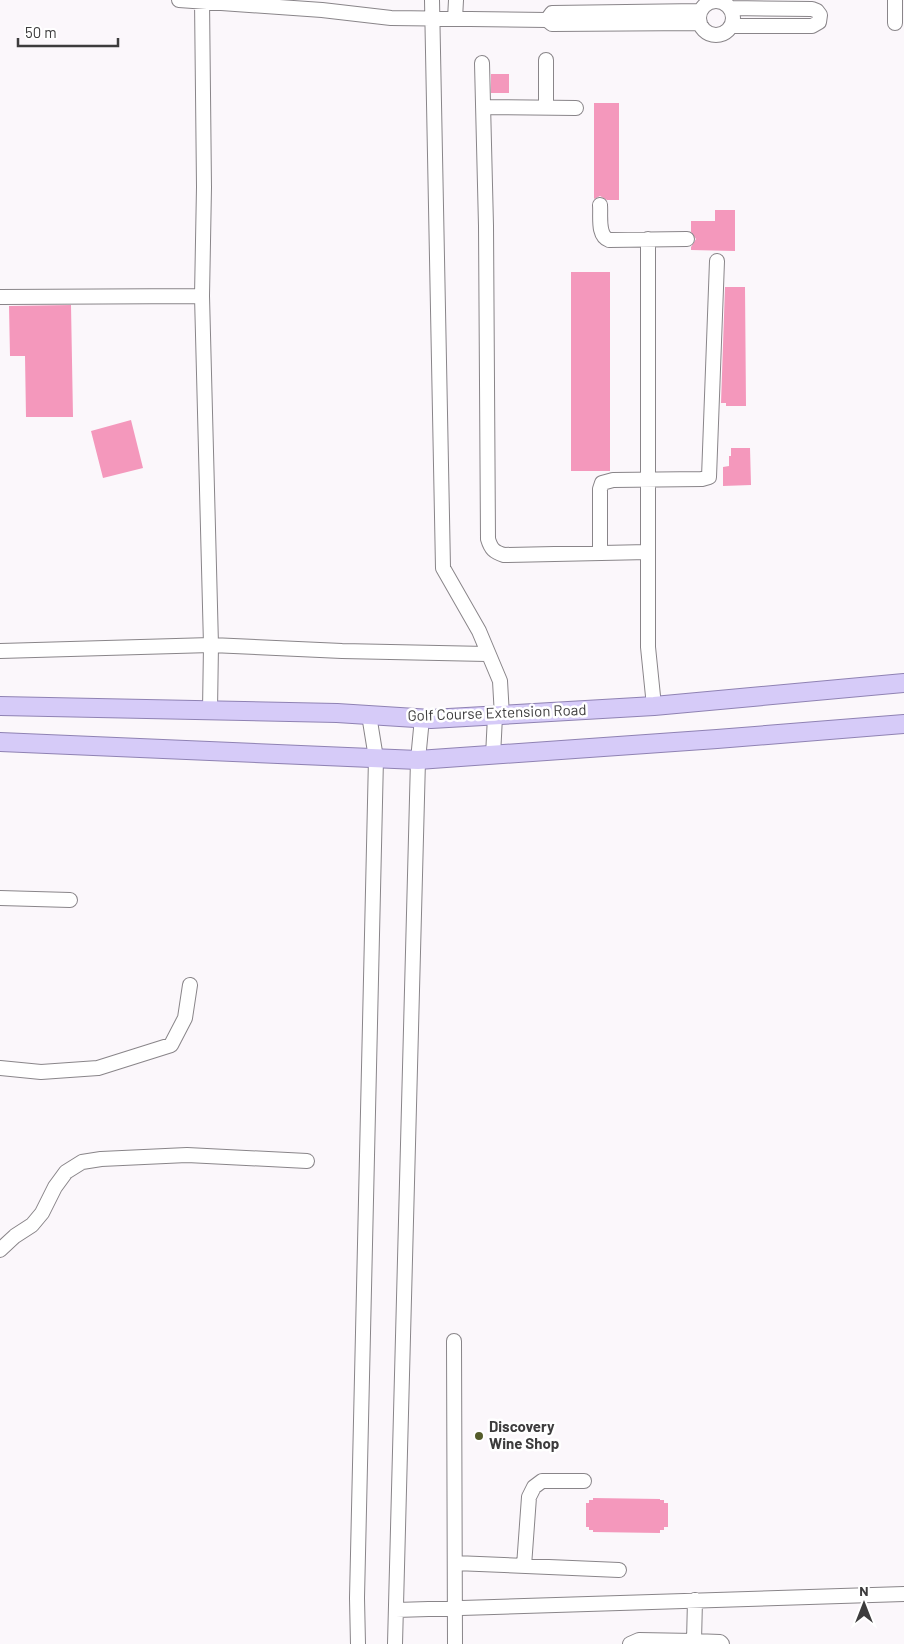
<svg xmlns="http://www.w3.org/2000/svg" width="904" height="1644" viewBox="0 0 904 1644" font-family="Barlow,sans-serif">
<rect width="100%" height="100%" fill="#fbf7fb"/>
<path fill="#f498bc" d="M491 74H509V93H491Z
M594 103H619V200H607L600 196 594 199Z
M715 210H735V251L691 250V247L696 239 691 232V221H715Z
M571 272H610V471H571Z
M725 287H745L746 406H726V403H721Z
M71 305 73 417H26L25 356H10L9 306Z
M131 420 143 468 103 478 91 431Z
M731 448H750L751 485 723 486V467L729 466V456H731Z
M593 1498 660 1499V1500H664V1503H668V1527H664V1530H660V1533L593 1532V1530H589V1527H586V1503H589V1500H593Z"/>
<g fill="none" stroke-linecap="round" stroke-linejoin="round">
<g stroke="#898589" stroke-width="16">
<path id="minor" d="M179 0 322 10 391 18 547 20
M202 0 204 187 202 296 211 645 210 710
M432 0 443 568 479 631 500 681 502 716
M895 0V23
M699 18a17 17 0 1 1 34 0a17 17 0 1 1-34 0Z
M731 8 812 9 817 11 820 15 819 22 812 26H732
M455 19 456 0
M700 23 552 24 547 20 552 13 700 11
M546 60V107
M482 63 486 226 488 539C491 549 494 552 504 555L648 552
M483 107 576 108
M600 205C601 216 597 236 609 240L687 239
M648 239V647L654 706
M0 297 202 296
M600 552V489L602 483 613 480 702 479 709 477 717 261
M0 651 211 645 342 651 487 654
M493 756 495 716
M0 898 70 900
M0 1068 41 1072 98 1068 171 1045 185 1018 190 985
M0 1250 15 1236 32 1225 42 1213 55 1187 66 1172 82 1162 101 1159 187 1155 307 1161
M454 1341 455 1644
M455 1563 619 1570
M524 1566 529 1497 534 1487 542 1481H584
M396 1610 904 1594
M694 1641 720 1642 722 1644
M358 1644 357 1598 376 758 369 715
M395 1644 418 760 422 718
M630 1644 639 1640 694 1641 695 1600"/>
</g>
<g stroke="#8f82b3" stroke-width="20">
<path id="major" d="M0 706 337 713 431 719 654 706 904 683
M0 742 418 760 717 739 904 724"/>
</g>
<use href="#minor" stroke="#fff" stroke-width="14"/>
<use href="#major" stroke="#d6cbf8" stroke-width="18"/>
</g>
<circle fill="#545b2a" stroke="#fff" stroke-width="2" cx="479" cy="1436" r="5"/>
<g text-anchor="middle" stroke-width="5" stroke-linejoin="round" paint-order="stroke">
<g font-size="15" fill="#3d3c3d" stroke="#fff">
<text transform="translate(497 713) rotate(-2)" y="5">Golf Course Extension Road</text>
</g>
<g font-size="15" font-weight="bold" fill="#3d3c3d" stroke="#fff" text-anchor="start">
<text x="489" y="1432">Discovery<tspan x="489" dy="17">Wine Shop</tspan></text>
</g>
</g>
<g transform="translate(864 1604)" stroke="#ffffff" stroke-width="4" paint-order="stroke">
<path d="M0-4L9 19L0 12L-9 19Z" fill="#3d3c3d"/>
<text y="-8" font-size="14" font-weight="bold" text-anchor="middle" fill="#3d3c3d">N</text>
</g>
<path d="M18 38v8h100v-8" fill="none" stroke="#3d3c3d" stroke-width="2.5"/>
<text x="25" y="38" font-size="15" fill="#3d3c3d" stroke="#ffffff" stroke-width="4" paint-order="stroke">50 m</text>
</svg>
